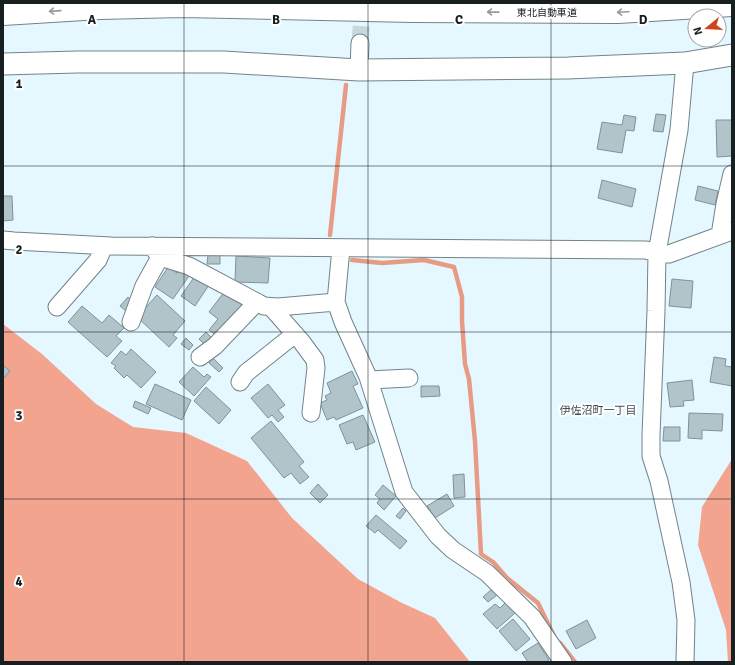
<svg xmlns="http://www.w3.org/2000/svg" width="735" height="665" viewBox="0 0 735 665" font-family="Signika,'Noto Sans JP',sans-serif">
<rect width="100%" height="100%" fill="#e5f8ff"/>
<path fill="#f3a48f" d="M3 324 42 354 96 404 133 427 186 433 247 461 292 518 358 579 400 602 435 618 470 662H3Z
M732 459V662H728L726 630 698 545 702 507Z"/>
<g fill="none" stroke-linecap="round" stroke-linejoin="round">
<path stroke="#e79a84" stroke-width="4.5" d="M330 235 346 85
M352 260 382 263 424 260 454 267 462 297V321L465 364 469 379 475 441 481 554 493 562 507 578 538 603 554 636
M560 643 575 662"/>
</g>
<path fill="#b1c4ca" stroke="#809298" d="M656 114 666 115 663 132 653 131Z
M624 115 636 117 634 131 626 130 622 153 597 149 602 122 622 125Z
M716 120H732V156L717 157Z
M602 180 636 189 632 207 598 198Z
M698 186 718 191 715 205 695 200Z
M3 196H12L13 220 3 221Z
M208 255H220V264H207Z
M236 256 270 258 268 283 235 282Z
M168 267 177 273 180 270 189 276 173 299 155 287Z
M195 276 209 285 195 306 181 296Z
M672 279 693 281 691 308 669 306Z
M225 291 242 305 217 336 209 330 218 319 209 312Z
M157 295 185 321 173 335 177 338 169 347 137 317Z
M128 297 134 303 126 311 120 306Z
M82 306 102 323 109 315 124 328 116 336 122 341 107 357 68 322Z
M206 332 211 337 204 344 199 339Z
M186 338 193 345 189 350 181 344Z
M131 349 156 372 141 388 127 375 124 378 114 368 116 366 111 363 121 351 126 355Z
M714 357 726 359 725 366 732 367V386L710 382Z
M213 358 223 368 219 372 209 363Z
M3 365 10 371 3 379Z
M193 367 204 377 207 374 211 377 194 396 179 382Z
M352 371 358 384 353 386 363 408 336 420 334 417 327 420 320 403 327 400 325 396 331 393 327 383Z
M692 380 694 400 683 401 684 406 670 407 667 383Z
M155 384 191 400 182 420 146 404Z
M268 384 285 405 278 410 284 417 278 422 272 415 268 418 251 398Z
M421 386H439L440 396 421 397Z
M206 387 231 410 219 424 194 401Z
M135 401 151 408 148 414 133 407Z
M689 413 723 414 722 431 702 430V439L688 438Z
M363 415 375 442 356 450 353 442 347 444 339 425Z
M271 421 304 462 299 466 309 477 300 484 291 473 284 478 251 438Z
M664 427H680V441H663Z
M464 474 465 497 454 498 453 475Z
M318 484 328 495 320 503 310 493Z
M383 485 396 496 384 510 377 503 380 499 375 495Z
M447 494 454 506 435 518 427 506Z
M403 508 406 511 400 519 396 516Z
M376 515 407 541 400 549 378 530 375 533 366 526Z
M492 589 497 595 488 602 483 597Z
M506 602 515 613 497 629 483 614 495 604 500 608Z
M513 619 530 639 516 651 499 631Z
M587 620 596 638 576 649 566 631Z
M538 643 549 660 546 662H528L522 653Z"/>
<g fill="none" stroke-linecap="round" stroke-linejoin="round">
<path stroke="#c6d7de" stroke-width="17" stroke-dasharray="17 8" stroke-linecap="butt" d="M360 43 363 3"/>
<g stroke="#728389" stroke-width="19">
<path id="minor" d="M685 63 679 130 657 253 656 311 651 435V456L659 481 681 582 686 620 685 662
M359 70 360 43
M720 235 725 204 732 174
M3 240 14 241 111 246 646 250 657 253 669 254 732 231
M152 246 160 257 189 266 264 306 278 307 336 302
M341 248 336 302 343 322 368 377 404 492 438 536 453 550 487 573 532 617 563 662
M57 307 98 260 104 246
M271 307 301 341 315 360 316 368 311 413
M131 322 144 286 160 257
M200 357 215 346 257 302
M369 380 409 378
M240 382 246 373 295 334"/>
</g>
<g stroke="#728389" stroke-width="23">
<path id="tertiary" d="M3 64 77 62H224L359 70 568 68 685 63 732 55"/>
</g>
<g stroke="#728389" stroke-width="24">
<path id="motorway" d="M3 14 100 8 182 6 412 11 618 12 732 5"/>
</g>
<use href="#minor" stroke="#fff" stroke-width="17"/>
<use href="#tertiary" stroke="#fff" stroke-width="21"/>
<use href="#motorway" stroke="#fff" stroke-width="22"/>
</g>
<defs><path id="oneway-shaft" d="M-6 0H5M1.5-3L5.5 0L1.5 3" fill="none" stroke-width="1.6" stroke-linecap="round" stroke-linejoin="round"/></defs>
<g stroke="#979a9b">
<use href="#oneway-shaft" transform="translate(55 11) rotate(176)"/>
<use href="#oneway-shaft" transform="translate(493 12) rotate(-179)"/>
<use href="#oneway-shaft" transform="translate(623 12) rotate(177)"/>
</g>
<path fill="none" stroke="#181f21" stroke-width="1" stroke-opacity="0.55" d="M184 3V662M368 3V662M551 3V662M3 166H732M3 332H732M3 499H732"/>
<g text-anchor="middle" stroke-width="4" stroke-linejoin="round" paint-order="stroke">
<g font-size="10" fill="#181f21" stroke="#fff">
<text x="547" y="16">東北自動車道</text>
</g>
<g font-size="11" fill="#415157" stroke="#fff">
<text x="598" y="414">伊佐沼町一丁目</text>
</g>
</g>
<g font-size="13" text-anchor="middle" font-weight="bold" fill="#181f21" stroke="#fff" stroke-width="4" stroke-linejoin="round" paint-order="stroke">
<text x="92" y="24">A</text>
<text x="276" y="24">B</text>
<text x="459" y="24">C</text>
<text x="643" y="24">D</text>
<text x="19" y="88">1</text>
<text x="19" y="254">2</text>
<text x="19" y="420">3</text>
<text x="19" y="586">4</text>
</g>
<rect width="735" height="665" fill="none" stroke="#181f21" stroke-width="8"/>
<g transform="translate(707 28) rotate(252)"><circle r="19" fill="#ffffff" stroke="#a3a5a6"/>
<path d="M0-3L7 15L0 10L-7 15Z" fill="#ce451d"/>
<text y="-6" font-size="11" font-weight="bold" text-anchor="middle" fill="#181f21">N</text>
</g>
</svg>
